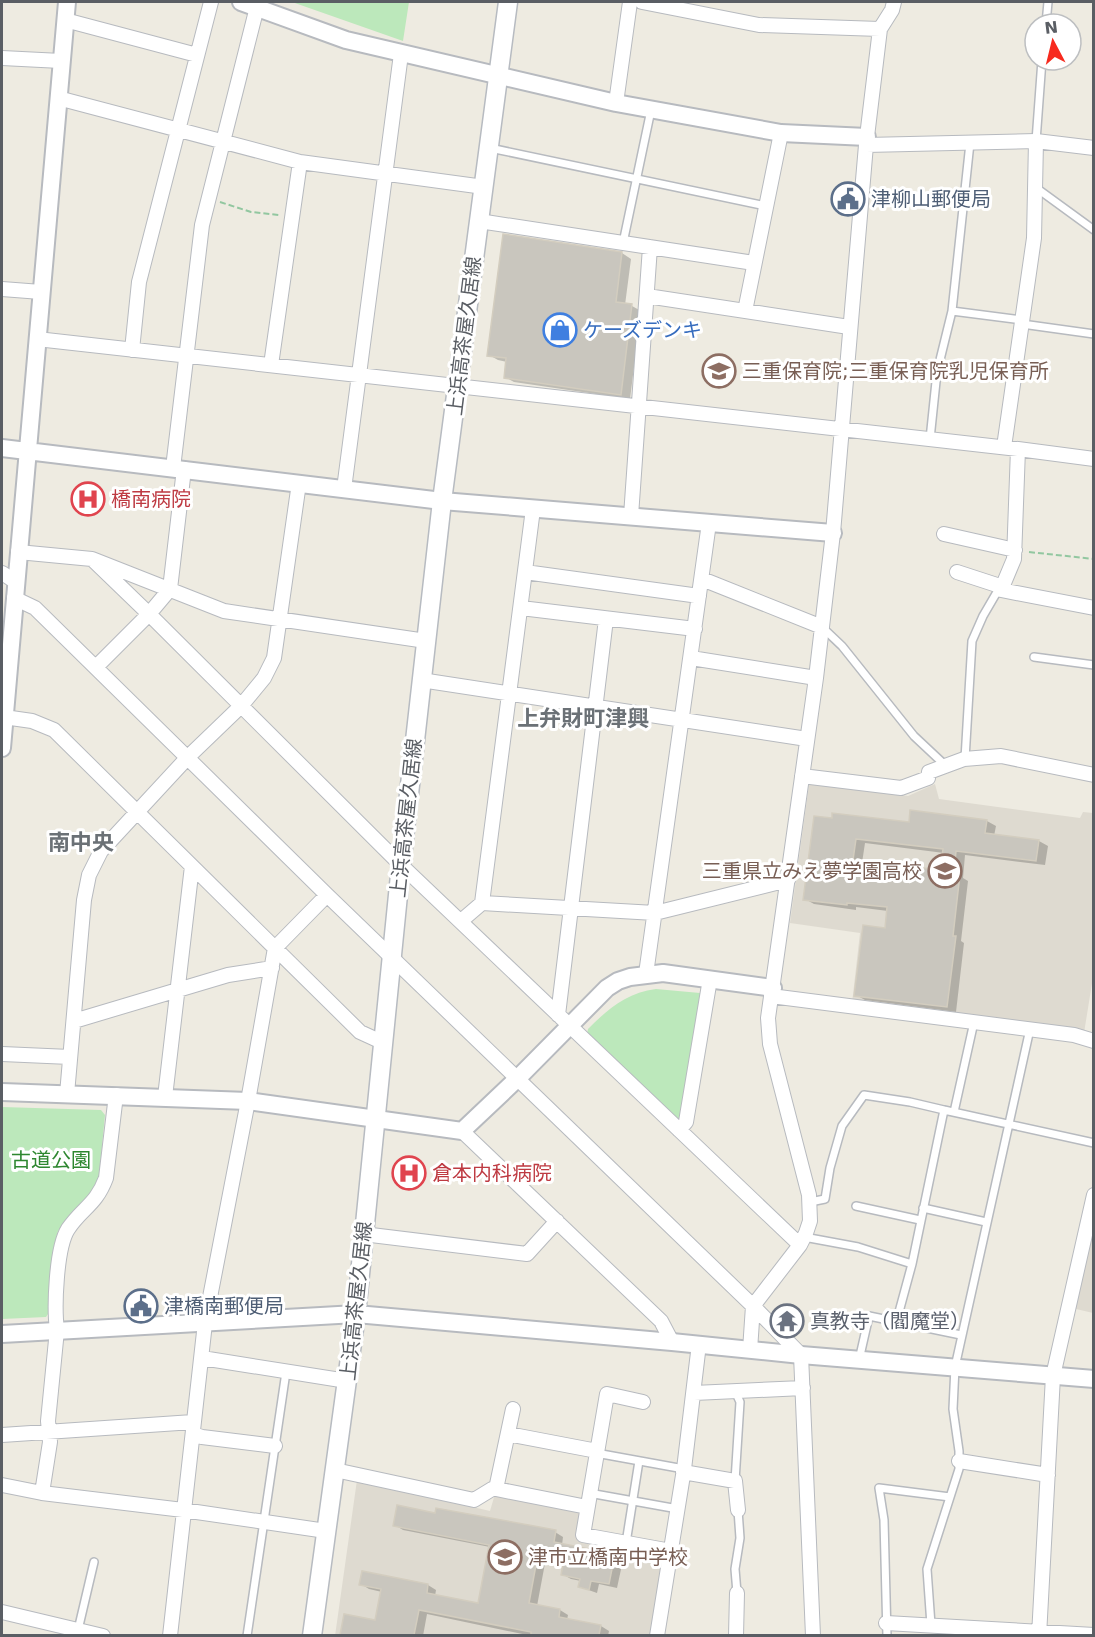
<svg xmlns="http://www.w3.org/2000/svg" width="1095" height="1637" viewBox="0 0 1095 1637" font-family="'DejaVu Sans','Noto Sans JP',sans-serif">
<rect width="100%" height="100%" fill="#eeebe1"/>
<path fill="#dedad0" d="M812 782 908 796 935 784 939 799 1080 818 1083 812 1093 813V977L1084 1033 852 1003 860 933 790 923 809 785Z
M1093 1216V1313L1072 1308Z
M357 1480 490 1511 495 1494 583 1510 578 1537 663 1554 667 1559 654 1635 335 1636Z"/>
<path fill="#bce8bb" d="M292 2H409L403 41Z
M656 989 700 993 704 998 684 1117 677 1119 587 1034 588 1029C608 1009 626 993 656 989Z
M2 1107 101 1110 105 1115 99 1177 90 1195 58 1231 53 1250 48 1314 46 1317 2 1319Z"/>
<path fill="#0003" fill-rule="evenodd" d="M504 235 622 253 631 259 625 305 632 306 641 311 630 399 514 382 505 377 507 362 498 360 489 355Z
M816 818 910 823 987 821 996 826 994 836 1039 841 1048 846 1045 865 965 855 963 878 968 881 961 941 964 943 956 1012 865 1000 856 995 886 929 888 911 856 907V910L814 904 805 899ZM865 843 944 853 942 872 862 863Z
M436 1514 555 1532 563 1537 562 1545 615 1555 623 1560 617 1588 599 1584 597 1593 580 1587 581 1581 571 1579 562 1574 565 1561 546 1558 537 1606 560 1610 568 1615 567 1620 601 1626 609 1631 608 1636H532L427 1614 423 1636H341L345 1616 376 1622 382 1592 369 1589 361 1584 428 1585 436 1590 435 1596 479 1604 490 1547 403 1530 395 1525Z"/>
<path fill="#c9c6be" stroke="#d3cdbf" stroke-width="1.5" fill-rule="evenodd" d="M503 234 622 252 616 302 632 304 621 395 504 378 506 358 487 356Z
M910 810 987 820 985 833 1039 840 1036 861 956 851 954 874H960L953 936H956L947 1007 854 996 863 925 885 928 887 907 847 903V905L803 900 814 816 832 818V813L909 822ZM856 839 943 849 940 870 853 860Z
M397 1505 435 1513 436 1508 556 1530 554 1542 615 1554 609 1584 591 1581 589 1590 578 1587 580 1579 561 1575 564 1559 538 1554 529 1603 560 1609 559 1617 601 1625 599 1635H531V1632L419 1610 414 1635H340L344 1614 375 1620 381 1589 359 1585 362 1571 428 1584 427 1593 478 1603 489 1545 393 1526Z"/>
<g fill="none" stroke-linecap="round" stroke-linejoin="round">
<g stroke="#b7babf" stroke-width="10">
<path id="service" d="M1046 24 1048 2
M1036 141 1042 60
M490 148 766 206
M1035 187 1094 230
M623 243 651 110
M952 311 1022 320
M1022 324 1094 334
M930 439 937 372 952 311 970 143
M822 627 842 646 914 736 946 766
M1034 657 1094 665
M965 759 972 641 983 616 997 592 1001 590
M954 1112 974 1022
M810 1202 825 1199 830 1168 842 1126 864 1095 910 1102 944 1110
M856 1206 920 1220
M923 1208 986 1222
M804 1237 858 1247 912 1264
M896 1323 912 1264 944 1110 1094 1143
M859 1360 869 1316 961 1335
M735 1391 740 1402 735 1481
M596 1453 684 1469
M589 1493 678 1509
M626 1543 639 1461
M737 1593 735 1569 740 1538 738 1510
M931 1625 927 1569 959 1469V1451L953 1409 955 1367 1030 1029
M78 1630 94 1562
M247 1636 286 1372
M887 1636 884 1520 879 1488 950 1497"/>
</g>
<g stroke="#b7babf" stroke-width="16">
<path id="minor" d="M642 2 759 25 880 29
M65 20 197 55
M2 58 61 61
M58 98 300 162 484 187
M616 103 630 2
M866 145 1036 141 1094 148
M479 221 754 263
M2 289 41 292
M647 296 849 327
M745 311 781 133
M37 339 1018 449 1094 459
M132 350 139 282 211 2
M271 365 300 162
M1004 447 1034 238 1036 141
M1018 449 1014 559 1001 590 1094 608
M173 468 202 225 257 7
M344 489 401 54
M631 516 650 247
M944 534 1015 550
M18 552 92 559 224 611 426 641
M92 559 149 614 401 865 800 1245
M525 572 699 596
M957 572 1003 587
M2 573 16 582
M702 579 822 627
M14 598 35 608 327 895 753 1306 801 1355 813 1636
M521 608 695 629
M691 658 816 678
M96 667 149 614 170 589 184 469
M421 680 807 739
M4 717 32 721 54 730 360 1032 384 1043
M802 776 901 788 928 778 929 772 964 759 1001 756 1094 775
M482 903 655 913 788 880
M461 921 482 903 533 509
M646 974 709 523
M771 996 1074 1035 1094 1041
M558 1015 606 619
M74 1021 228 975 272 968
M2 1054 70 1057
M67 1094 84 900 89 875 101 851 188 757 241 706 264 678 274 658 299 483
M165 1097 192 866
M679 1130 686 1122 710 979
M462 1131 661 1321 672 1342
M363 1234 527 1254 557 1221
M750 1350 753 1306 800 1245 806 1233 810 1221 809 1195 770 1044 768 1018 816 678 833 533 866 145 880 29 892 10 894 2
M202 1358 347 1381
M694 1393 803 1388
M643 1402 607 1394 583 1535 671 1551
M193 1434 202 1437 275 1446
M508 1434 597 1451
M2 1435 193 1422
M959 1461 1048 1475
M335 1470 474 1500 492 1489H496L513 1409
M683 1472 735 1481 738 1510
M2 1485 42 1493 183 1510 326 1531
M496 1489 587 1507
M42 1493 50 1442 48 1421 57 1330C54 1308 56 1248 68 1229 82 1208 96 1205 106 1178L116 1095
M2 1612 103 1636
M886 1623 1094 1635
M170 1636 205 1323 248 1101 275 948 327 895
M657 1636 684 1469 699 1344
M736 1636 737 1593
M1039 1636 1053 1376 1094 1195"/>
</g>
<g stroke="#b7babf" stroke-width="20">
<path id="tertiary" d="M241 2 346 40 616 103 781 133 867 137
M2 448 442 501 833 533
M2 748 67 2
M2 1092 248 1101 462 1131 517 1079 607 988 618 981 630 977 663 973 773 988
M2 1334 356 1314 672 1342 801 1355 1094 1379"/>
</g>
<g stroke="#b7bbc1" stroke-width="21">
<path id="secondary" d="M312 1636 356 1314 401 865 442 501 508 2"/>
</g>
<path stroke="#92c7a0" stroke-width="2" stroke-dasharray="6 3" stroke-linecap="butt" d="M220 202 251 212 279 215
M1029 552 1094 559"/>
<use href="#service" stroke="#fff" stroke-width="7"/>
<use href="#minor" stroke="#fff" stroke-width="14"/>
<use href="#tertiary" stroke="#fff" stroke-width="16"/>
<use href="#secondary" stroke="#fff" stroke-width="18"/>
</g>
<defs>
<g id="civic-ring" transform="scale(1.725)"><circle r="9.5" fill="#fff" stroke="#5c6f8a" stroke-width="1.5"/><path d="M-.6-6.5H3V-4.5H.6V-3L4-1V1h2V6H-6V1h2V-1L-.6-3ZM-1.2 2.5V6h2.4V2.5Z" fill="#5c6f8a"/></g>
<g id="shop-ring" transform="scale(1.725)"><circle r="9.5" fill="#fff" stroke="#3f7fe0" stroke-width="1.5"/><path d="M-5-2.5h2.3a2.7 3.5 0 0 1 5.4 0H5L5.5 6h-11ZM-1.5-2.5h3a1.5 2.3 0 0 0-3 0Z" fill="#3f7fe0"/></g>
<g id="school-ring" transform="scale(1.725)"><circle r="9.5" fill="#fff" stroke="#8d6e63" stroke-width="1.5"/><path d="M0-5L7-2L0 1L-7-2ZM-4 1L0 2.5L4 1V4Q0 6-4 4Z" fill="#8d6e63"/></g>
<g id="hospital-ring" transform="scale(1.725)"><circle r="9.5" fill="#fff" stroke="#e0444e" stroke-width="1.5"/><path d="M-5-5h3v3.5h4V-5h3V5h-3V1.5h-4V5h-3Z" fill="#e0444e"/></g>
<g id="temple-ring" transform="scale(1.725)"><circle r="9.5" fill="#fff" stroke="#6b7280" stroke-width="1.5"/><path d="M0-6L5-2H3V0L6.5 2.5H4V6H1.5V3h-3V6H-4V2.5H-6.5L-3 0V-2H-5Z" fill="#6b7280"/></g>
</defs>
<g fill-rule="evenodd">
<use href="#civic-ring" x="848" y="199"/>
<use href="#shop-ring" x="560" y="330"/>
<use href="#school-ring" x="719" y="371"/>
<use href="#hospital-ring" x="88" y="499"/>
<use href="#school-ring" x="945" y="871"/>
<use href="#hospital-ring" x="409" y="1173"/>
<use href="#civic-ring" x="141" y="1306"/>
<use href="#temple-ring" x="787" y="1321"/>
<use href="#school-ring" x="505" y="1557"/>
</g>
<g text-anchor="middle" stroke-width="6" stroke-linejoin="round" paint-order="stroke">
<g font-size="20" fill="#4e5e75" stroke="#fff" text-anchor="start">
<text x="871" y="206">津柳山郵便局</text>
<text x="164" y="1313">津橋南郵便局</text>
</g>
<g font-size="20" fill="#366cbe" stroke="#fff" text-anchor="start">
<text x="583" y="337">ケーズデンキ</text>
</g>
<g font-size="20" fill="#5a5e64" stroke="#fff">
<text transform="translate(464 336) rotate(-83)" y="7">上浜高茶屋久居線</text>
<text transform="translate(406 818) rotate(-84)" y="7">上浜高茶屋久居線</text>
<text transform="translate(356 1301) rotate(-84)" y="7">上浜高茶屋久居線</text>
</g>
<g font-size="20" fill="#785e54" stroke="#fff" text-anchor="start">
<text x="742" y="378">三重保育院;三重保育院乳児保育所</text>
<text x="922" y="878" text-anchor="end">三重県立みえ夢学園高校</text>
<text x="528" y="1564">津市立橋南中学校</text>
</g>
<g font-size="20" fill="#be3a42" stroke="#fff" text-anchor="start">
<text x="111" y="506">橋南病院</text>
<text x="432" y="1180">倉本内科病院</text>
</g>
<g font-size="20" fill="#2e8730" stroke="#fff">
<text x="51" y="1167">古道公園</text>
</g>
<g font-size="20" fill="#5b616d" stroke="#fff" text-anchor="start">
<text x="810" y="1328">真教寺（閻魔堂）</text>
</g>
<g font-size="22" font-weight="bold" fill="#6b7176" stroke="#fff">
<text x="583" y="726">上弁財町津興</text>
<text x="81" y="850">南中央</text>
</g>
</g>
<rect width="1095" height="1637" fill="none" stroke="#5a5e64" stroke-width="6"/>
<g transform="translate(1053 42) rotate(353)"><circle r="28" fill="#ffffff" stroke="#bdbfc1" stroke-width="1.5"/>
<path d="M0-4.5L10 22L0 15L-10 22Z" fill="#f72a1e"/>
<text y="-9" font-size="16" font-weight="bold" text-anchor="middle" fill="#5a5e64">N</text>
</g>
</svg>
